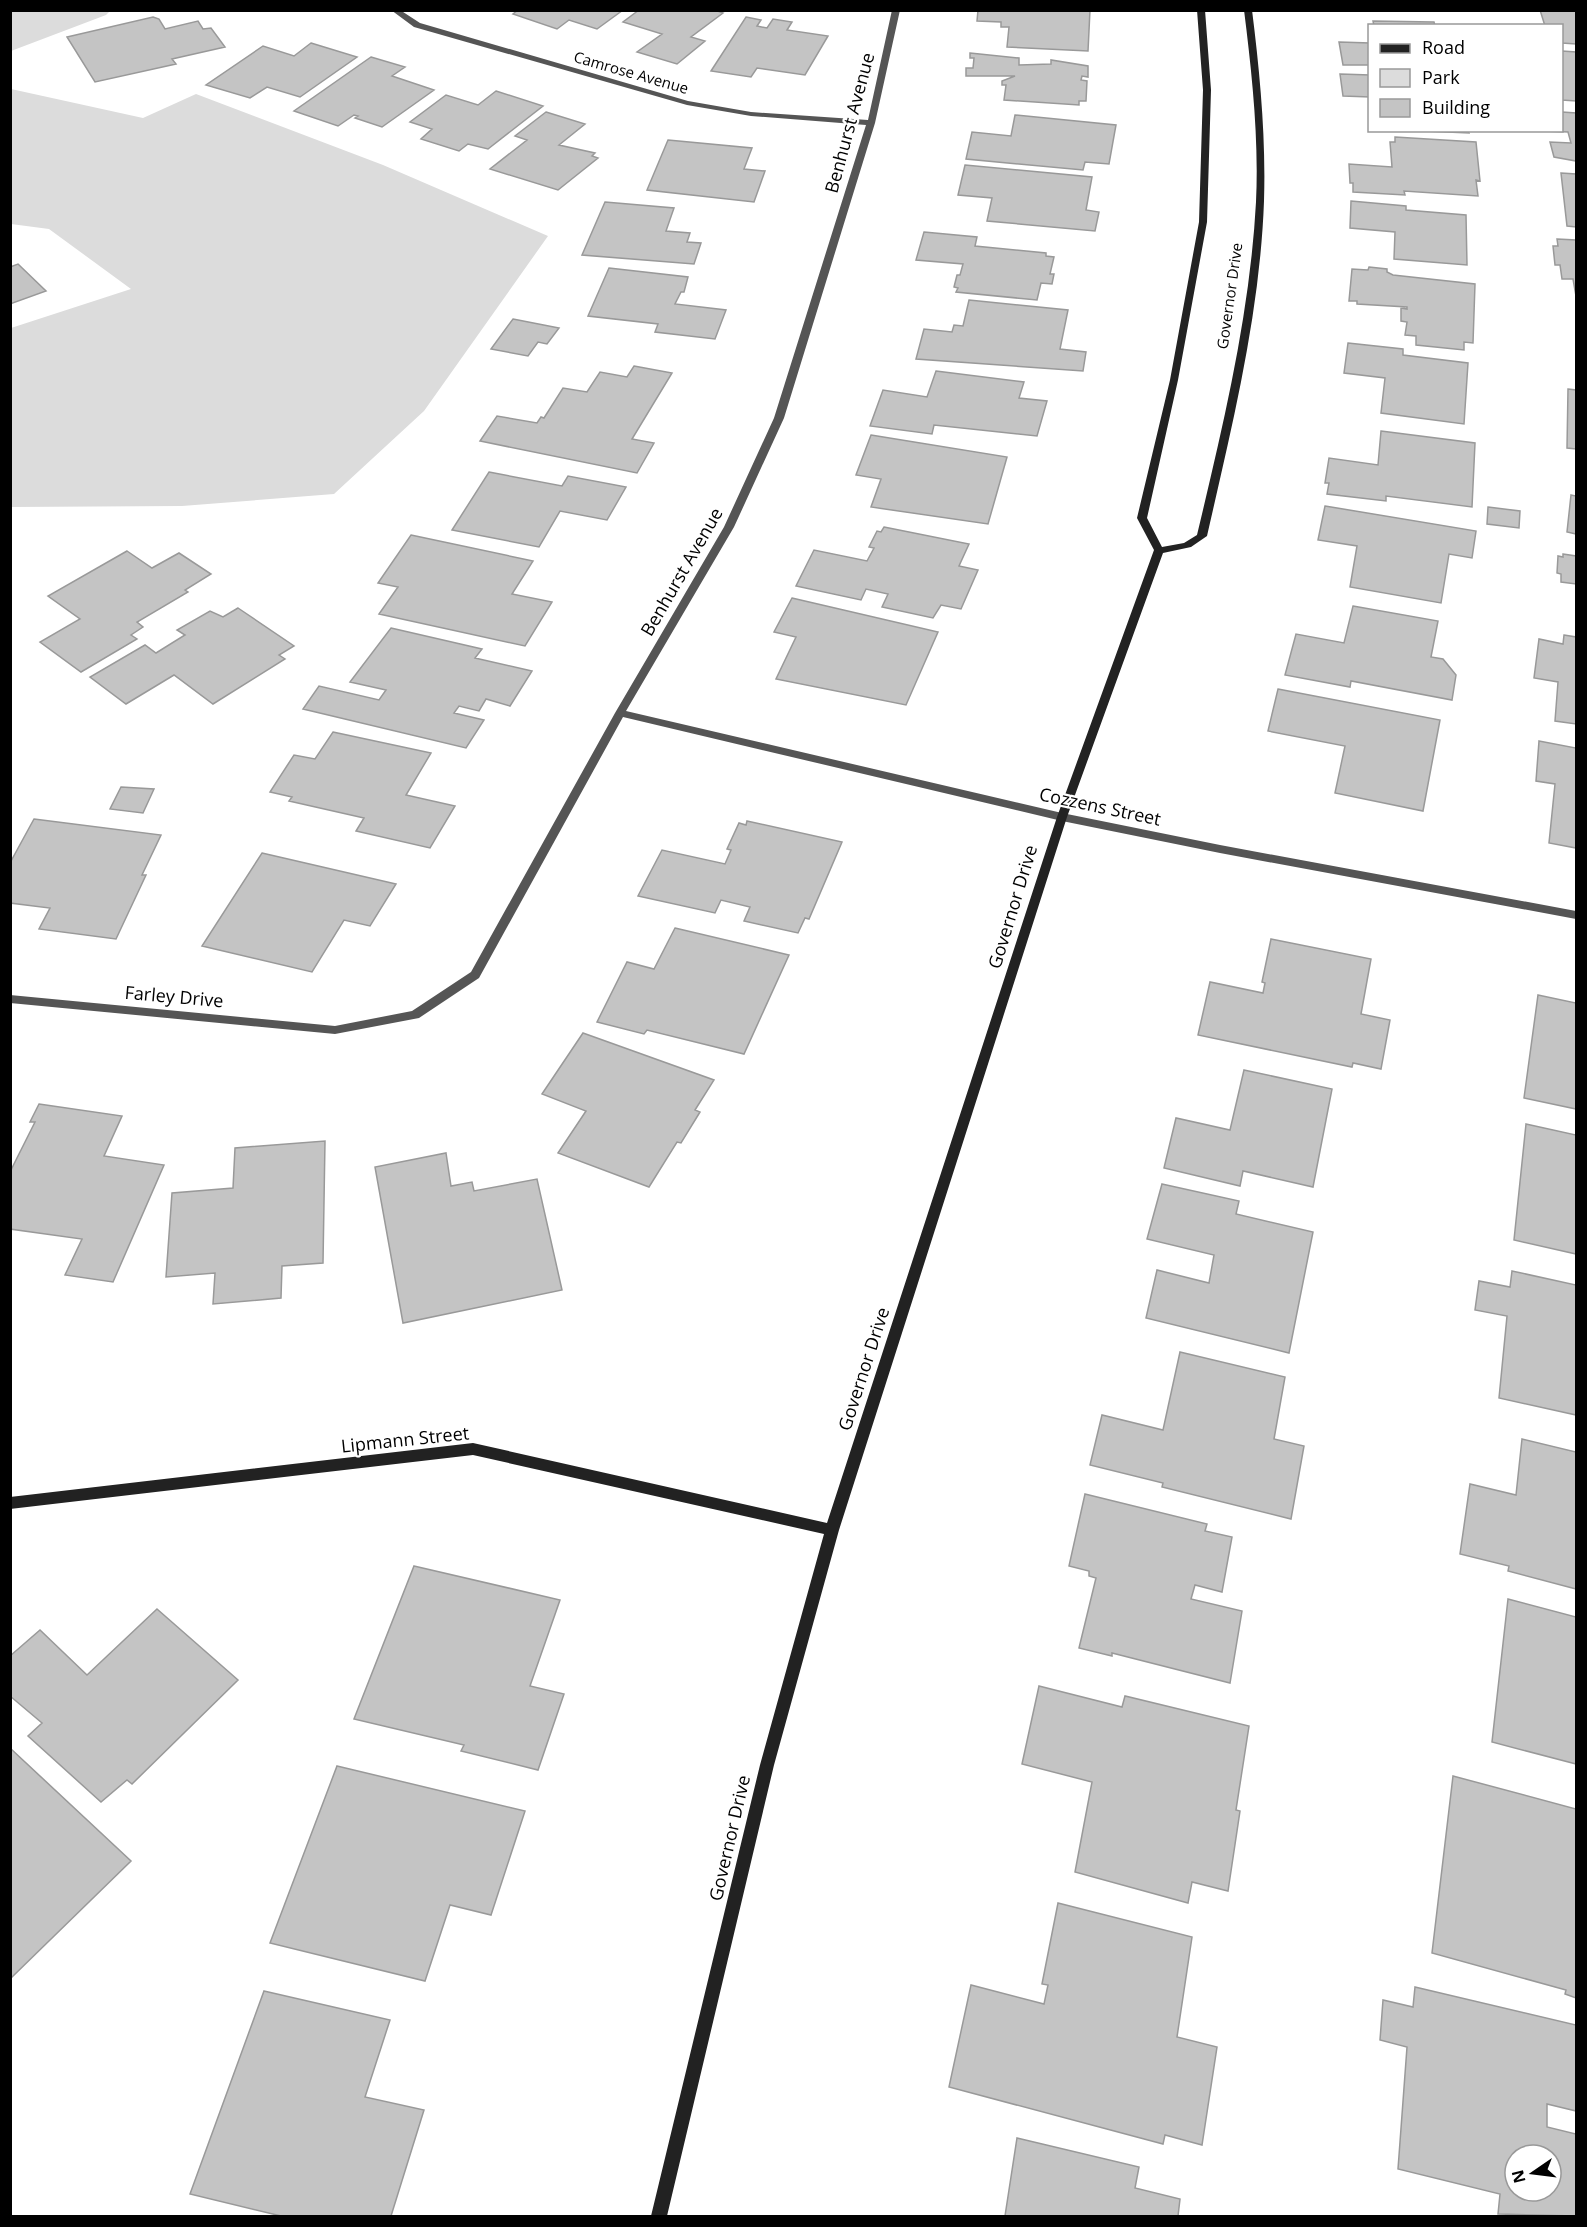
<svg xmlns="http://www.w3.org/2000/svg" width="1587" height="2227" viewBox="0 0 1587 2227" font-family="'Open Sans',sans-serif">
<rect width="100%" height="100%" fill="#fff"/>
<path fill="#dcdcdc" d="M11 10H110V11L106 15 11 51Z
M11 89 143 118 196 94 383 165 548 236 424 411 334 494 182 506 11 507V328L131 289 49 229 11 224Z"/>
<path fill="#c4c4c4" stroke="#999" stroke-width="1.5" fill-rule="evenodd" d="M518 10H623L597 29 569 20 557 29 513 14Z
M639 10H715L723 13 691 37 705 41 677 64 637 52 662 34 623 22Z
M978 10H1090L1088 51 1007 47 1009 27H1001V22L977 21Z
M1540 10H1576V44L1562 43V26H1545Z
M153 17 159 19 165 29 198 21 203 29 211 28 225 47 172 59 176 64 95 82 67 37Z
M746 17 761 20 757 26 767 28 773 19 792 22 787 30 828 36 805 75 757 68 751 77 711 71Z
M1373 21 1434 22 1435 26H1374Z
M1339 42 1370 43V65H1343Z
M311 43 357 57 300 97 267 87 250 98 206 85 263 46 294 56Z
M1562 51 1576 52V101L1562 100Z
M970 53 1019 58V65L1051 64V60L1088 66V77L1082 76 1081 80 1087 81 1086 101H1079V105L1004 100 1006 85H1002V81L1015 76H966V68H973L974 58H970Z
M371 57 405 67 392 76 434 90 382 127 355 118 358 116 354 115 338 126 294 111Z
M1340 74 1370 75V97L1343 96Z
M496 91 543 106 488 149 468 144 459 151 421 139 432 129 410 122 446 95 478 105Z
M546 112 585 124 559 145 595 153 592 156 598 158 558 190 490 169 527 140 515 136Z
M1562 112 1576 113V161L1554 157 1550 142 1571 143 1568 132 1543 131 1562 130Z
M1015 115 1116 125 1109 164 1085 162 1083 170 966 159 972 132 1011 136Z
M1400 130H1468L1469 133Z
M1395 137 1476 142 1480 181 1476 180 1478 196 1404 191 1405 195 1353 192V183H1350L1349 164 1392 167 1390 142H1395Z
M668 140 752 148 744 169 765 171 754 202 647 190Z
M965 165 1092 177 1086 210 1099 212 1095 231 987 221 992 198 958 195Z
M1561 173 1576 174V227L1567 226Z
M1351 201 1406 206V210L1466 215 1467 265 1394 259 1395 232 1350 228Z
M605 202 674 208 666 231 690 233 687 242 701 243 694 264 582 255Z
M924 232 977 237 975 246 1046 253V256L1054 257 1050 274H1054L1052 284 1041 283 1037 300 956 292 958 288 954 287 957 275H960L963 264 916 260Z
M1557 239 1576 240V296L1573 279H1562L1560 265H1555L1553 246H1558Z
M18 264 46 291 10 304V267Z
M1369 267 1387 269V272L1393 275 1475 284 1473 343 1464 342V350L1416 345V336L1405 335 1407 322 1401 321V308L1407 309V307L1357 304V301H1349L1352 269 1368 270Z
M609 268 688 277 684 292H681L675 304 726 310 715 339 655 332 658 324 588 316Z
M969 300 1068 310 1060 349 1086 352 1083 371 916 359 924 329 952 332 954 325 963 326Z
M513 319 559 328 547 344 538 342 528 356 491 349Z
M1348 343 1403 349V355L1468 363 1464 424 1381 413 1385 378 1344 373Z
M634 366 672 373 632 439 654 443 637 473 480 441 497 416 537 423 541 417 544 418 563 388 587 392 600 372 627 377Z
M936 371 1024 382 1019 398 1047 401 1037 436 934 425 932 434 870 426 883 390 927 397Z
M1568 389 1576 390V449L1567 448Z
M1381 431 1475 443 1472 507 1386 496V501L1327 494 1329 483H1325L1329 458 1378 465Z
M871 435 1007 457 988 524 871 507 881 479 856 475Z
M489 472 562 486 568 476 626 487 607 520 560 511 539 547 452 530Z
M1571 495 1576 496V534L1567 532Z
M1325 506 1476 531 1472 558 1449 554 1441 603 1350 587 1357 546 1318 540Z
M1488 507 1520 511 1519 528 1487 524Z
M884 527 969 544 959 566 978 570 961 609 941 605 933 618 882 607 888 594 866 589 861 600 796 586 814 550 867 561 874 548 869 547 877 531 881 532Z
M411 535 533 561 512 594 552 602 525 646 379 614 398 587 378 583Z
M127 551 152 568 179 553 211 574 185 590 188 592 137 622 143 627 131 635 137 639 81 672 40 642 80 619 48 596Z
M1563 554 1576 556V584L1561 582V574L1557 573 1558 556 1563 557Z
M792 598 938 632 906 705 776 679 796 637 774 632Z
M1353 606 1438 621 1431 657 1443 659 1456 675 1452 700 1351 681 1350 687 1285 675 1296 634 1344 643Z
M238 608 294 646 279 655 285 659 213 704 174 675 126 704 90 677 145 645 156 653 185 635 177 630 210 611 223 617Z
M391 628 482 649 475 658 532 671 510 706 486 699 479 711 459 706 454 713 484 720 466 748 303 709 319 686 379 700 386 690 350 682Z
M1564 635 1576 637V724L1555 721 1558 682 1534 678 1539 639 1563 644Z
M1278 689 1440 720 1423 811 1335 793 1345 746 1268 731Z
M333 732 431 753 406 795 455 806 430 848 356 831 364 818 289 801 292 797 270 792 294 755 315 759Z
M1539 741 1576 748V848L1549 843 1555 784 1536 781Z
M121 787 154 789 143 813 110 809Z
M34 819 161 835 142 875H146L116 939 39 929 50 908 10 903V863Z
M747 821 842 842 809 919 805 918 798 933 744 921 750 907 721 900 715 913 638 896 662 850 725 864 731 850 727 849 739 823 746 825Z
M262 853 396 884 370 926 344 920 312 972 202 946Z
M675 928 789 955 744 1054 647 1030 644 1034 597 1022 627 962 654 969Z
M1271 939 1371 959 1361 1014 1390 1020 1381 1069 1353 1063 1352 1067 1198 1035 1210 982 1263 993 1265 983 1262 982Z
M1538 995 1576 1003V1109L1524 1098Z
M583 1033 714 1080 695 1110 700 1112 681 1143 677 1142 649 1187 558 1153 586 1111 542 1094Z
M1244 1070 1332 1089 1313 1187 1243 1171 1240 1186 1164 1168 1176 1118 1230 1130Z
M39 1104 122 1116 104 1156 164 1165 113 1282 65 1275 82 1239 10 1229V1172L35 1122H30Z
M1526 1124 1576 1135V1254L1514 1240Z
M325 1141 323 1263 282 1266 281 1298 213 1304 215 1273 166 1277 172 1193 233 1188 235 1148Z
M446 1153 451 1186 472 1182 474 1191 537 1179 562 1290 403 1323 375 1167Z
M1162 1184 1239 1201 1236 1214 1313 1232 1289 1353 1146 1318 1157 1270 1209 1283 1214 1255 1147 1239Z
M1512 1271 1576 1285V1415L1499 1398 1507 1316 1475 1310 1479 1281 1510 1287Z
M1180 1352 1285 1377 1274 1439 1304 1446 1291 1519 1162 1487 1163 1483 1090 1465 1102 1415 1163 1430Z
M1522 1439 1576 1452V1589L1508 1571 1509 1566 1460 1554 1470 1484 1516 1495Z
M1085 1494 1207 1524 1205 1531 1232 1537 1222 1592 1195 1585 1191 1599 1242 1611 1230 1683 1112 1653V1656L1079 1648 1096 1578 1089 1576V1571L1069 1566Z
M414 1566 560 1600 530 1686 564 1694 538 1770 461 1751 464 1745 354 1719Z
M1508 1599 1576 1617V1764L1492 1742Z
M157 1609 238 1680 132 1784 127 1780 101 1802 28 1736 42 1723 10 1696V1656L40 1630 87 1675Z
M1039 1686 1122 1707 1125 1696 1249 1726 1236 1810 1240 1811 1228 1891 1192 1882 1188 1903 1075 1872 1092 1782 1022 1764Z
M10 1748 131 1861 10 1979Z
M337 1766 525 1811 491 1915 450 1905 425 1981 270 1943Z
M1453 1776 1576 1809V1998L1565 1994 1566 1990 1432 1953Z
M1058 1903 1192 1937 1177 2037 1217 2047 1202 2145 1165 2135 1163 2144 949 2087 971 1985 1044 2004 1048 1985 1042 1984Z
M1415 1987 1576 2025V2111L1547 2104V2127L1576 2134V2216L1498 2214 1500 2194 1398 2169 1407 2047 1380 2040 1383 2000 1413 2007ZM1515 2155H1551V2191H1515Z
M264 1991 390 2020 365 2097 424 2110 391 2216H281L190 2194Z
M1017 2138 1139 2167 1135 2188 1180 2199 1178 2216H1005Z"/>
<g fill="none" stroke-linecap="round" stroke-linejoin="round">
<path fill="#555" fill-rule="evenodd" d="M391 10H400L420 23 688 101 751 112 868 120 892 10H900L875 123 784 418 734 527 626 711 1062 813 1220 845 1576 911V919L1220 853 1062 821 623 717 479 978 419 1018 335 1034 10 1003V995L335 1026 412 1011 471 972 615 713 724 527 774 418 866 125 751 116 687 105 414 27Z"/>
<path fill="#222" fill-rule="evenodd" d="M1197 10H1205L1211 90 1207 222 1178 380 1147 518 1162 547 1184 543 1197 535C1223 426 1250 314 1256 202 1259 138 1252 74 1244 10H1252C1260 74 1266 137 1264 201 1260 314 1232 426 1207 536L1191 547 1163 553 1067 817 839 1530 774 1765 667 2216H651L760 1765 824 1534 473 1455 10 1509V1497L473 1443 827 1523 1057 817 1154 550 1137 518 1170 380 1199 222 1203 90Z"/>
</g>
<g text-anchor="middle" stroke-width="4.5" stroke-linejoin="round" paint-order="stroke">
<g font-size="15" fill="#000" stroke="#fff">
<text transform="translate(631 73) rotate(16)" y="5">Camrose Avenue</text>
<text transform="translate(1230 296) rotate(-82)" y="5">Governor Drive</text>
</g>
<g font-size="18" fill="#000" stroke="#fff">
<text transform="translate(850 123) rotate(-75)" y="6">Benhurst Avenue</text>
<text transform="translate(682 572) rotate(-60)" y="6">Benhurst Avenue</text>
<text transform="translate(1100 807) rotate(12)" y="6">Cozzens Street</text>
<text transform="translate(1013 907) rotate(-73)" y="6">Governor Drive</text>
<text transform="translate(174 997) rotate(5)" y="6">Farley Drive</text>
<text transform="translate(864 1369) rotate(-72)" y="6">Governor Drive</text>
<text transform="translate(405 1440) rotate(-6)" y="6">Lipmann Street</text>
<text transform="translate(730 1838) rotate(-77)" y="6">Governor Drive</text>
</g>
</g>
<rect width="1587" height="2227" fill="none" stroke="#000000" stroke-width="24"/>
<rect x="1368" y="24" width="195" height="108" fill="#ffffff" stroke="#999999" stroke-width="1.5"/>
<rect x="1380" y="44" width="30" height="9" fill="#222222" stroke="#999999" stroke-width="1.5"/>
<text x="1422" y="54" font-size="18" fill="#000000">Road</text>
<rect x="1380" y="69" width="30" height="18" fill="#dcdcdc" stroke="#999999" stroke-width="1.5"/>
<text x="1422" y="84" font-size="18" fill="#000000">Park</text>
<rect x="1380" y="99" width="30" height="18" fill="#c4c4c4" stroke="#999999" stroke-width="1.5"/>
<text x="1422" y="114" font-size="18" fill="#000000">Building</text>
<g transform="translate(1533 2173) rotate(256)"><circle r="28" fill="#ffffff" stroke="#999999" stroke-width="1.5"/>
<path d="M0-4.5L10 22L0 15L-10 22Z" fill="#000000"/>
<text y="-9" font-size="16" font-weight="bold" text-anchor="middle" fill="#000000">N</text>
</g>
</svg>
